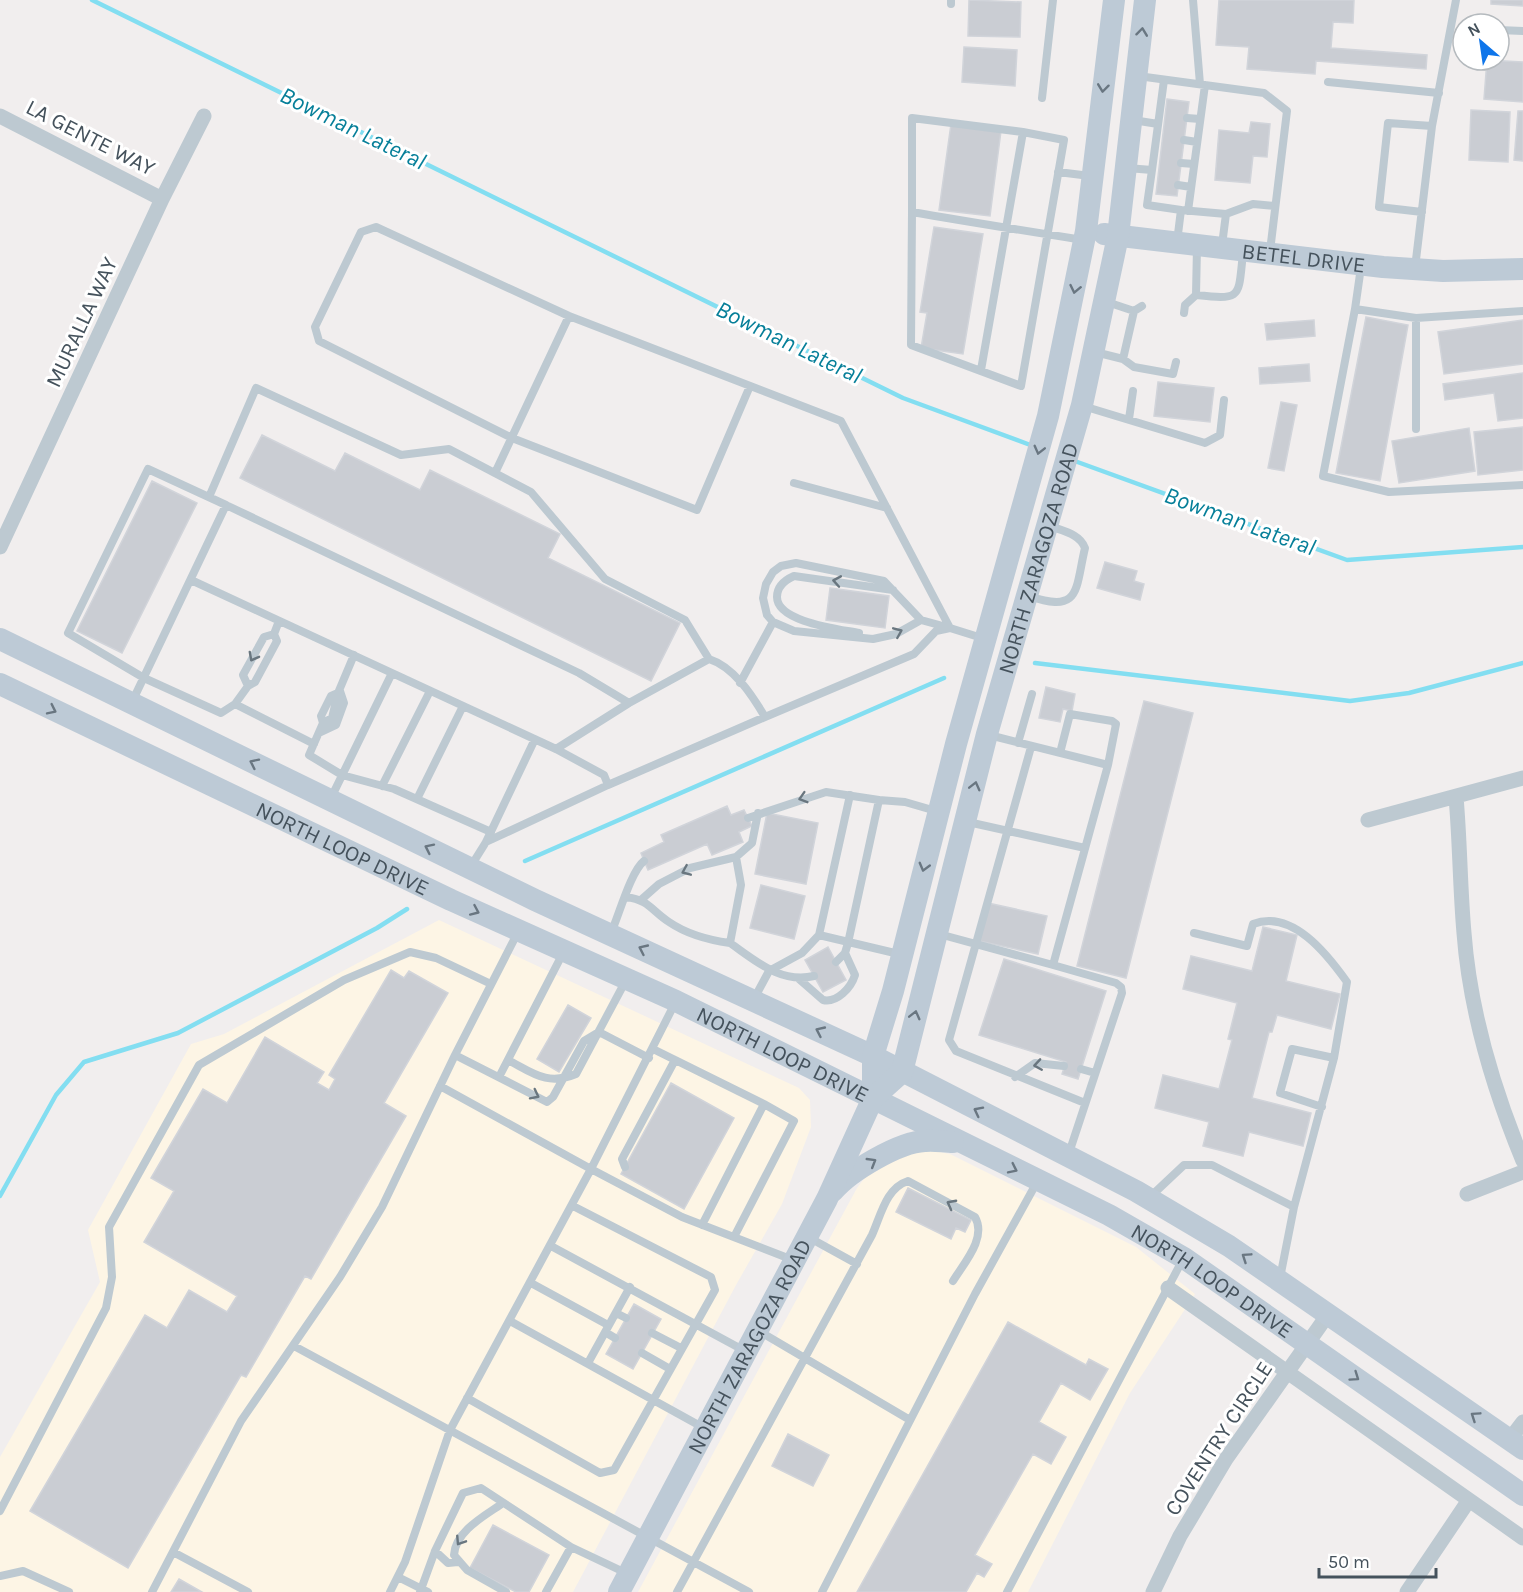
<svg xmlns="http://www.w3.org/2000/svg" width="1523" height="1592" viewBox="0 0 1523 1592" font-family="Karla,sans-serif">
<rect width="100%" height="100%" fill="#f1eeee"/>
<path fill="#fdf5e5" d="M439 920 799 1088 810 1100 811 1127 782 1204 736 1285 573 1592H0V1457L100 1282 88 1230 191 1044 224 1034Z
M929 1150 950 1154 1136 1247 1195 1294 1130 1393 1028 1592H638L857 1188 870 1171 888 1159Z"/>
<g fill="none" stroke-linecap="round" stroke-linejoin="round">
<path stroke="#83def1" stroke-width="4.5" d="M92 0 903 398 1033 446
M1072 460 1347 560 1523 547
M1035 663 1350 701 1409 693 1523 663
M525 861 944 678
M0 1196 56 1095 84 1062 178 1033 377 928 407 909"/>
</g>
<path fill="#cacdd3" stroke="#d1d4da" stroke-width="1.5" d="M969 0 1021 2 1020 37 968 36Z
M1219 0H1354L1353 23 1333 22 1331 48 1427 55 1426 69 1316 61 1315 74 1247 69 1249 47 1216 45Z
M1491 0H1523V6L1491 4Z
M964 47 1017 50 1015 86 962 82Z
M1487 60 1523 62V102L1484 99Z
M1167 99 1189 102 1177 196 1156 194Z
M1471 110 1510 112 1508 162 1469 160Z
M1518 111H1523V161L1514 160Z
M1251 122 1270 124 1267 157 1253 156 1250 183 1215 180 1219 130 1249 133Z
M951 124 1001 131 990 216 939 210Z
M934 227 983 234 963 354 921 348 927 313 920 312Z
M1366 317 1408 325 1380 481 1336 473Z
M1314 320 1315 336 1267 340 1265 324Z
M1523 320V364L1444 374 1438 332Z
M1309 364 1310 381 1260 384 1259 368Z
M1523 373V418L1498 421 1494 393 1445 400 1443 384Z
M1158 382 1214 388 1210 422 1154 416Z
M1281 402 1297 405 1284 471 1268 468Z
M1523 427V470L1478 475 1474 432Z
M1469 428 1475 471 1399 483 1392 441Z
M262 435 335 471 345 453 420 490 430 470 560 534 548 558 680 623 651 681 240 478Z
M152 481 197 503 122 653 77 631Z
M1105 562 1137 571 1134 581 1144 584 1140 600 1097 588Z
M830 588 889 596 885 628 826 620Z
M1046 687 1075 694 1072 711 1063 709 1060 722 1039 718Z
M1144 701 1193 713 1126 978 1077 966Z
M727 806 731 815 744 810 752 826 739 832 743 842 712 855 707 844 648 870 641 853 664 842 661 835Z
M767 813 818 823 806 884 755 874Z
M761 885 805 896 794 939 750 928Z
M988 903 1047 916 1038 954 979 941Z
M1263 927 1297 935 1286 981 1340 994 1331 1029 1277 1015 1272 1032H1269L1252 1098 1311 1113 1303 1146 1249 1132 1243 1156 1203 1146 1209 1122 1155 1108 1163 1075 1219 1089 1232 1040 1228 1039 1237 1003 1183 989 1191 956 1252 971Z
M828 947 846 980 823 992 805 960Z
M1004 959 1106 991 1078 1079 1062 1074 1066 1062 979 1035Z
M391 970 404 978 409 971 448 993 384 1103 406 1116 311 1279 305 1276 246 1377 241 1375 128 1568 30 1511 145 1315 167 1328 189 1290 227 1312 237 1296 144 1242 174 1191 151 1178 203 1089 227 1103 265 1037 324 1072 317 1083 329 1090 335 1079 329 1075Z
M568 1005 591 1018 559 1072 537 1059Z
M671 1083 734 1118 684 1209 621 1174Z
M908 1188 971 1220 965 1232 956 1228 951 1239 896 1212Z
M634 1304 661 1319 633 1369 606 1354Z
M1008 1322 1086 1365 1089 1359 1108 1369 1090 1400 1061 1383 1039 1422 1066 1437 1051 1464 1033 1454 975 1555 992 1564 984 1577 977 1573 966 1592H857Z
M788 1434 829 1455 813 1486 772 1466Z
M493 1525 549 1555 529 1592H516L470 1568Z
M179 1579 202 1592H171Z"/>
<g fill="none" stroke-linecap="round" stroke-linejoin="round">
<path stroke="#bdc9d1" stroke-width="8" d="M951 0V4
M1193 0 1200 84
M1499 30 1523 31
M1138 76 1264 93 1287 111 1270 251
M1328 82 1439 93
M1042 98 1053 0
M1187 118 1200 119
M1133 120 1158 124
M1184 140 1197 142
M1181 163 1194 164
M1127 168 1152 170 1164 80
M1152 170 1147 205 1181 210
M1058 172 1090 176
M1178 185 1191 187
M1188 211 1205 85
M912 212V118L1023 132
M1422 212 1379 207 1388 123 1432 126
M1177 242 1181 210 1226 214 1253 204 1275 206
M1222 245 1226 214
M1197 247 1196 295C1243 300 1238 298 1243 253
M1361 267 1355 309 1323 476 1389 492 1523 485
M1415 268 1432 126 1456 0
M1355 309 1416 318 1523 311
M1134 311 1142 306
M1184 313 1185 305 1196 295
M1095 352 1123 359 1134 311 1107 302
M1123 359 1134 367 1173 374 1176 362
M981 370 1023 132 1064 140 1021 386 911 345 912 212C969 222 1026 231 1083 240
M750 386 697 510 512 438 319 341 315 327 361 232 376 227 569 316 841 421 950 628
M1083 406 1205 443 1220 435 1224 400
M1129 419 1133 391
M1416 429V318
M495 473 569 316
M794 483 887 508
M209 497 256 388 401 455 449 449 531 492 605 579 685 620 709 659
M226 505 148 469 68 633 144 678 221 713 235 704 314 744
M191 580 556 749 604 775 608 785 486 842
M1029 596C1081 614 1075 590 1085 548 1080 534 1063 531 1050 526
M921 620 896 634 873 639 794 631 773 622 767 615 763 598 766 584 773 572 781 566 796 563 884 581 921 620 950 628
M859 633C839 629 777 622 777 597 777 586 785 580 794 576L893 590
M354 655 338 693 332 718 323 723 309 755 342 775 394 789 491 832
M740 683 773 622
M248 686 243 675 264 637 274 634
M132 702 226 505 579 673 629 703 556 749
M235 704 248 686 255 682 277 641 274 634 279 621
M765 717 914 654 936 631 950 628 982 638
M323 723 321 716 331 696 338 693
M319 733 336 725 344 703 340 691
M989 735 1108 765 1053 965 1116 983 1121 987 1122 993 1069 1153
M1018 743 1032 694
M1031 747 949 1040 956 1051 1085 1103
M1060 753 1070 714 1112 721 1116 724 1108 765
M608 785 765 717C752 695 734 667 709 659L629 703
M382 786 430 691
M331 798 392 673
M417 799 463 706
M748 818 826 792 879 800
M968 822 1085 848
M736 857 741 885 730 943C756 961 781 984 814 976
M471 866 486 842 535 739
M626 897C649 900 651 910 669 922 688 935 708 940 730 943
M642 899 659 884 690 868 736 857 752 843 758 813
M611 933C619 915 631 871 644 861
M1194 933 1247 946 1253 924C1292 909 1327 954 1347 982L1334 1058 1294 1207
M939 934 1053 965
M819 935 850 795
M836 962 845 953 848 943 879 800 905 802 936 811
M799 979 823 1000C837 1003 851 988 855 975L845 953
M754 999 769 971 802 953 819 935 899 954
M675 1003 591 1169 682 1217 793 1260
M599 1032 649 1058
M653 1049 764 1104 702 1225
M455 1055 547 1102 553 1097 584 1041 599 1032
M508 1060C533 1073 547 1086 576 1074L625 982
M1081 1069 1095 1073
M499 1077 563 953
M1015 1077 1035 1063 1064 1066
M1322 1107 1280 1093 1292 1049 1334 1058
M625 1167 622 1159 675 1060
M1150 1197 1184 1165H1212L1294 1207 1280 1278
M734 1237 794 1121 764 1104
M808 1237 857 1264
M551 1246 745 1351
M531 1283 608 1325
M616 1313 626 1318
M510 1321 704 1428
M759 1331 910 1420
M605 1332 615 1338
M652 1333 681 1348
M294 1346 749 1592
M642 1353 670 1369
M588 1363 630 1287
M467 1398 600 1473 614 1470 715 1290 711 1277 573 1206
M503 1503C486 1515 455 1531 454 1555L467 1570 506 1592
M0 1511 106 1308 112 1277 109 1227 199 1065 344 980 410 952 436 958 491 984
M435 1551 448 1563 458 1562
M173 1552 248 1592
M0 1576 23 1571 69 1592
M398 1577 428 1592
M152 1592 241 1421 340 1277 382 1207 455 1055 518 932
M390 1592 405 1562 450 1430 591 1169 440 1086
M420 1592 435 1551 463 1493 481 1488 571 1547
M546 1592 571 1547 626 1573
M677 1592 872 1235C881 1215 886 1188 908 1181L975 1217C987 1238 964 1263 953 1281
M822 1592 975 1294 1037 1182
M1007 1592 1183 1259"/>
<path stroke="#bdc9d1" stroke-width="15" d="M0 116 162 199
M0 547 162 199 204 116
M1456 797C1460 842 1460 888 1464 933 1470 1013 1493 1088 1523 1161
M1368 820 1523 778
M1467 1194 1523 1172
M1168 1288 1523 1538
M1510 1439 1523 1422
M1153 1592 1180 1536 1226 1459 1329 1313
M1407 1592 1469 1500"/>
<g stroke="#bdcad6" stroke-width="22">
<path id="s1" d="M1104 234 1383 267 1443 271 1523 269"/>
<path d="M0 639 535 900 873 1056 1136 1191 1229 1246 1523 1449"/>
<path id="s2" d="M0 684 451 900 676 1001 1109 1215 1184 1258 1523 1495"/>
<path d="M873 1098V1056L893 991 956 744 1048 416 1086 231 1114 0"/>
<path d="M833 1191C850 1171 899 1142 925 1141 935 1140 944 1142 953 1142"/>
<path id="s3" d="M619 1592 827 1199 873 1098 902 1072 987 734 1082 405 1118 236 1145 0"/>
</g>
</g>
<defs><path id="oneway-chevron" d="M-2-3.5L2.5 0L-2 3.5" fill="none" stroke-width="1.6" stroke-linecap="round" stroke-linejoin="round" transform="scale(1.5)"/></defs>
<g stroke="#697681">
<use href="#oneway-chevron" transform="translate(1142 32) rotate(-83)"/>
<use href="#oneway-chevron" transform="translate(1103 88) rotate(97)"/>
<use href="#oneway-chevron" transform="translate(1075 289) rotate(102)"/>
<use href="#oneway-chevron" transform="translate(1039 450) rotate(104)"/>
<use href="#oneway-chevron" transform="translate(52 710) rotate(26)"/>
<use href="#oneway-chevron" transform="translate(254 763) rotate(-154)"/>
<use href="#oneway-chevron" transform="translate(975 786) rotate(-76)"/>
<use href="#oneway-chevron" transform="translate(429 848) rotate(-154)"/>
<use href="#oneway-chevron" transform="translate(924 867) rotate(105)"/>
<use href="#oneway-chevron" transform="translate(475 911) rotate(24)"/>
<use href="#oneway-chevron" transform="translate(643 949) rotate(-155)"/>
<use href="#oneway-chevron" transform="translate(915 1015) rotate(-76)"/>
<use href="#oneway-chevron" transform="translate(820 1031) rotate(-155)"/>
<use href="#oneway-chevron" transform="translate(978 1111) rotate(-153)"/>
<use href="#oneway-chevron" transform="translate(872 1162) rotate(-31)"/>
<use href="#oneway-chevron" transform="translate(1013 1169) rotate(26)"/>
<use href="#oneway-chevron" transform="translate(1246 1257) rotate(-146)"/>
<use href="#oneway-chevron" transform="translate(1355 1377) rotate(35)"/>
<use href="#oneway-chevron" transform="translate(1475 1416) rotate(-146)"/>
</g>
<g stroke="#69767f">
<use href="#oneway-chevron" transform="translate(837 581) rotate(-170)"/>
<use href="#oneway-chevron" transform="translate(898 632) rotate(-23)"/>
<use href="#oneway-chevron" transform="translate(253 657) rotate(118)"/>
<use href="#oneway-chevron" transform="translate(803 798) rotate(163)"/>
<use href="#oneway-chevron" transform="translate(686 871) rotate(157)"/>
<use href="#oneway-chevron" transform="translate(1038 1065) rotate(171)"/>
<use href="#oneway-chevron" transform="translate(535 1095) rotate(27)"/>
<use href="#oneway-chevron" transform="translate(951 1204) rotate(-152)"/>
<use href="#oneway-chevron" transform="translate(460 1541) rotate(123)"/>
</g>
<g text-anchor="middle" stroke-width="6" stroke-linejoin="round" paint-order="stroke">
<g font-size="22" fill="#45525c" stroke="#fff">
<text transform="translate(91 137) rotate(27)" y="8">LA GENTE WAY</text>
<text dy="8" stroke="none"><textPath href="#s1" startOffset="201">BETEL DRIVE</textPath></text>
<text transform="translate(81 322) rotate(-65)" y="8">MURALLA WAY</text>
<text dy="8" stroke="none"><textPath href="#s3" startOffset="1126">NORTH ZARAGOZA ROAD</textPath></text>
<text dy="8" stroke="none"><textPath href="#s2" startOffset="380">NORTH LOOP DRIVE</textPath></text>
<text dy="8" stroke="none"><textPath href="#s2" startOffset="866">NORTH LOOP DRIVE</textPath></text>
<text dy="8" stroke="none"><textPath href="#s2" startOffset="1352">NORTH LOOP DRIVE</textPath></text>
<text dy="8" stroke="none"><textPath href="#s3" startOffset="278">NORTH ZARAGOZA ROAD</textPath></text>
<text transform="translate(1218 1438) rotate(-57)" y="8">COVENTRY CIRCLE</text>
</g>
<g font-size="24" font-style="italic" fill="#067f99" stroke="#fff">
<text transform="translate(353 128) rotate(26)" y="8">Bowman Lateral</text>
<text transform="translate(789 342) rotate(26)" y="8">Bowman Lateral</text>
<text transform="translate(1240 521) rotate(20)" y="8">Bowman Lateral</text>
</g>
</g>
<g transform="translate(1481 42) rotate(331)"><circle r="28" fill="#ffffff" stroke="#b5babe" stroke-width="1.5"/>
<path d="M0-4.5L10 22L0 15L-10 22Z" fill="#0e75ea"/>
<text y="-9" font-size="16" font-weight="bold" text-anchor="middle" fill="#45525c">N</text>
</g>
<path d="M1319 1568v9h117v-9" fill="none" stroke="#45525c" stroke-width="3"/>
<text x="1328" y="1568" font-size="18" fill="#45525c" stroke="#ffffff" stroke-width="4.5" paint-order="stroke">50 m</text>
</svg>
